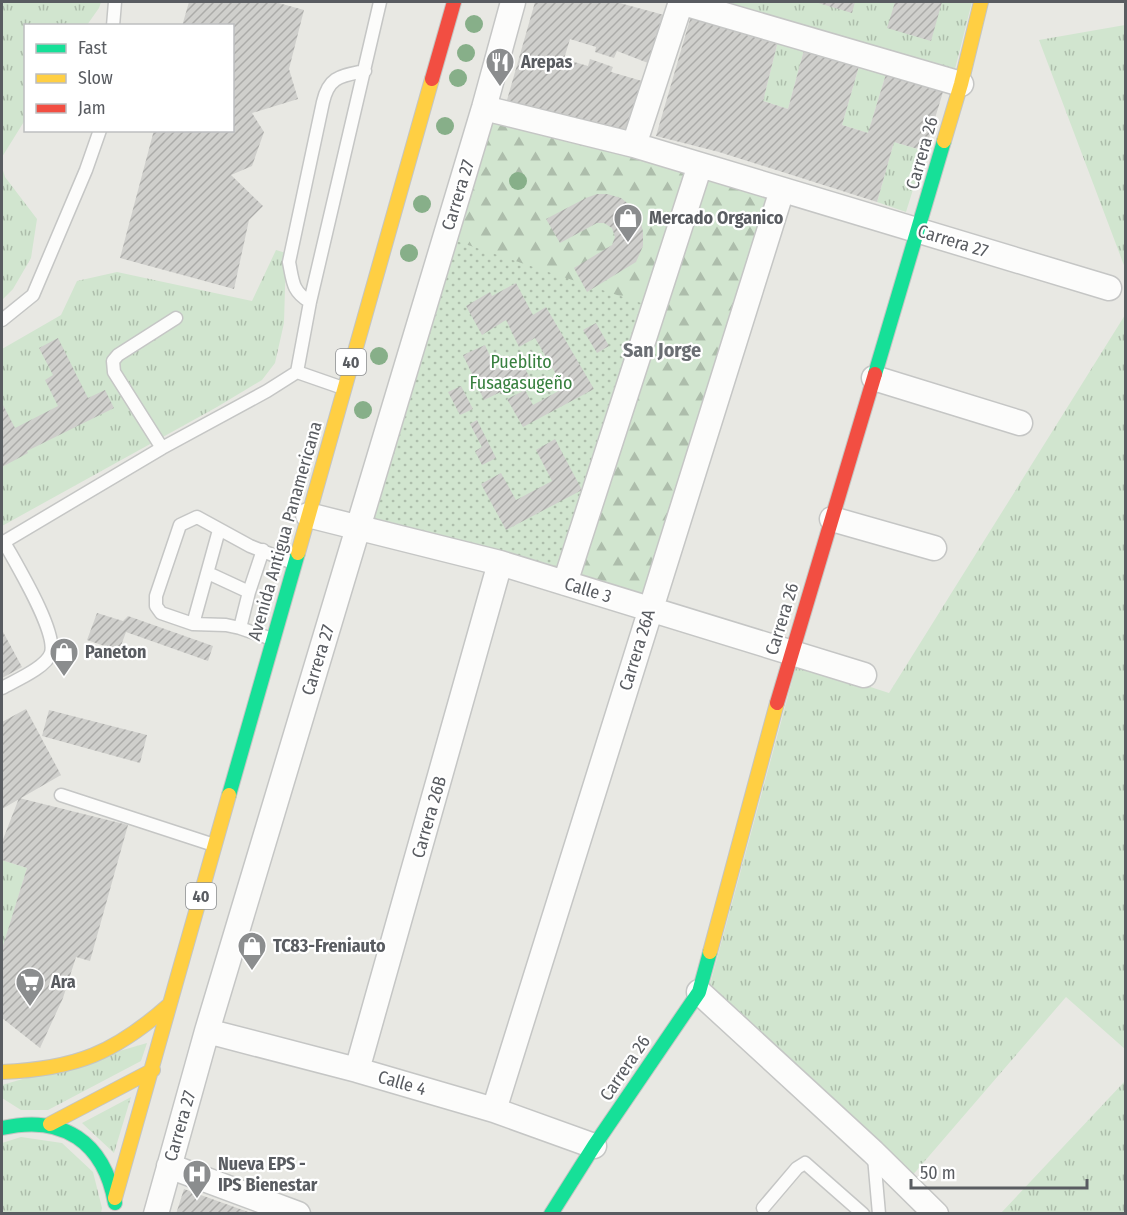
<svg xmlns="http://www.w3.org/2000/svg" width="1127" height="1215" viewBox="0 0 1127 1215" font-family="'Fira Sans Condensed',sans-serif">
<defs>
<pattern id="grass-tufts" width="24" height="20" patternUnits="userSpaceOnUse" patternTransform="scale(1.5)"><rect width="24" height="20" fill="#d1e5cf"/><path d="M3 7l-1-3M5 7V3M7 7l1-3M15 17l-1-3M17 17v-4M19 17l1-3" fill="none" stroke="#adbdab"/></pattern>
<pattern id="forest-firs" width="22" height="20" patternUnits="userSpaceOnUse" patternTransform="scale(1.5)"><rect width="22" height="20" fill="#d1e5cf"/><path d="M5 1l3.5 6h-7zM16 11l3.5 6h-7z" fill="#adbdab"/></pattern>
<pattern id="park-dots" width="8" height="8" patternUnits="userSpaceOnUse" patternTransform="scale(1.5)"><rect width="8" height="8" fill="#d1e5cf"/><path d="M2 2h.1M6 6h.1" fill="none" stroke="#adbdab" stroke-width="1.8" stroke-linecap="round"/></pattern>
<pattern id="building-hatch" width="6" height="6" patternUnits="userSpaceOnUse" patternTransform="scale(1.5)"><rect width="6" height="6" fill="#cfcfcc"/><path d="M-1 1l2-2M0 6l6-6M5 7l2-2" fill="none" stroke="#ababa9"/></pattern>
</defs>
<rect width="100%" height="100%" fill="#e8e8e3"/>
<path fill="url(#grass-tufts)" d="M2 2H101L99 8 87 25 26 26 25 120 2 157Z
M711 2H972L954 73Z
M1125 25H1126L1125 268 1039 40Z
M778 41 804 50 788 109 763 101Z
M859 66 886 74 868 133 842 125Z
M894 142 925 151 906 212 877 202Z
M2 167 5 177 37 219 31 258 13 289 2 300Z
M276 250 286 253 284 323 275 363 262 380 217 407 2 526V349L61 315 77 281 117 272 252 301Z
M1125 315V1049L1066 997 911 1177 709 988 797 663 889 693Z
M2 860 27 868 2 950Z
M147 1043 141 1061 48 1110H21L2 1098V1085Z
M1125 1081V1213H1001Z
M131 1097 114 1153 82 1123Z
M21 1137 62 1143 93 1172 102 1208 101 1213H2V1143Z"/>
<path fill="url(#forest-firs)" d="M490 119 631 153 771 195 643 598 564 574 453 240Z"/>
<path fill="url(#park-dots)" d="M453 240 650 306 564 574 369 521Z"/>
<path fill="url(#building-hatch)" d="M189 2H275L304 10 289 69 298 99 252 113 264 132 252 166 231 175 263 206 249 220 234 289 120 258 154 130H232V26H182Z
M535 2H616L664 15 648 63 617 51 614 58 595 52 596 47 570 39 564 59 588 66 590 59 613 67 611 72 642 81 626 135 507 100Z
M815 2H855L852 13Z
M895 2H942L931 41 887 28Z
M691 16 778 41 763 101 788 109 804 50 859 66 842 125 868 133 886 74 943 92 925 151 894 142 877 202 719 152 656 136Z
M597 194H607L621 198 632 207 640 218 643 232V246L636 262 587 292 574 268 612 245 615 237 612 228 604 223H597L560 243 546 219 586 198Z
M516 283 533 315 546 307 594 389 523 427 507 399 525 390 533 405 564 388 535 338 519 347 506 320 482 335 466 306 490 292 492 296Z
M596 323 609 346 597 353 583 330Z
M58 338 88 398 105 390 114 408 27 451 28 453 2 467V403L15 428 58 406 45 380 53 375 39 348Z
M485 345 496 369 519 357 530 378 484 400 463 355Z
M461 386 473 409 460 415 448 392Z
M477 420 496 458 482 465 475 451 482 447 470 424Z
M555 439 582 490 506 530 481 484 501 473 516 500 552 481 536 450Z
M97 613 123 621 128 616 213 646 208 661 126 632 119 651 87 640Z
M2 630 22 667 2 678Z
M26 709 61 775 2 809V722Z
M49 710 147 735 140 763 42 736Z
M19 798 128 825 90 961 76 957 63 998 40 1048 2 1018V949L27 868 2 860V842Z
M184 1189 251 1213V1214H176Z"/>
<g fill="none" stroke-linecap="round" stroke-linejoin="round">
<g stroke="#c5c6c5" stroke-width="15">
<path id="lane" d="M113 26 115 2
M310 302C292 291 293 282 289 262L323 102C329 76 341 76 365 71
M2 320 33 295 86 170 100 130
M297 372 343 388
M162 448 114 372 113 361 118 355 176 318
M2 543 162 448 267 391 297 372 310 302 380 2
M208 573 249 592
M193 624 219 530
M240 628 249 592 263 550
M272 639 240 628 226 625 193 624 161 613 156 606V596L180 525 197 517 250 546 293 563
M2 688C14 681 46 668 51 653 57 631 16 564 4 542
M61 795 214 845
M874 1157 879 1214
M763 1208 797 1168 805 1163 863 1214"/>
</g>
<g stroke="#c5c6c5" stroke-width="27">
<path id="street" d="M680 2 961 84
M484 108 634 145 1109 288
M634 145 681 2
M874 378 1020 423
M308 515 500 563 864 675
M832 519 934 548
M565 583 700 165
M699 992 873 1152 936 1214
M207 1031 357 1070 494 1110 594 1146
M357 1070 500 563
M494 1110 782 190
M169 1166 298 1214
M156 1214 207 1031 484 108 513 2"/>
</g>
<g stroke="#c4c5c3" stroke-width="16">
<path id="fast" d="M875 374 944 141
M229 795 298 553
M2 1128C63 1114 104 1142 115 1203
M551 1214 594 1146 699 992 710 952"/>
</g>
<g stroke="#c4c5c3" stroke-width="16">
<path id="slow" d="M944 141 961 84 981 2
M298 553 432 79
M710 952 777 703
M2 1072C76 1069 115 1053 170 1004
M50 1124 153 1070
M115 1198 229 795"/>
</g>
<g stroke="#c4c5c3" stroke-width="16">
<path id="jam" d="M432 79 454 2
M777 703 875 374"/>
</g>
<use href="#lane" stroke="#fcfcfb" stroke-width="12"/>
<use href="#street" stroke="#fcfcfb" stroke-width="24"/>
<use href="#fast" stroke="#16e098" stroke-width="14"/>
<use href="#slow" stroke="#ffcf43" stroke-width="14"/>
<use href="#jam" stroke="#f24e42" stroke-width="14"/>
</g>
<g fill="#87af89">
<circle cx="474" cy="24" r="9"/>
<circle cx="466" cy="53" r="9"/>
<circle cx="458" cy="78" r="9"/>
<circle cx="445" cy="126" r="9"/>
<circle cx="518" cy="181" r="9"/>
<circle cx="422" cy="204" r="9"/>
<circle cx="409" cy="253" r="9"/>
<circle cx="379" cy="356" r="9"/>
<circle cx="363" cy="410" r="9"/>
</g>
<defs>
<g id="restaurant-pin" transform="scale(1.5)"><path d="M0 17L-7.5 6A9.5 9.5 0 1 1 7.5 6Z" fill="#8b8d8e" stroke="#fff"/><path d="M-5-6h1v4h1v-4h1v4h1v-4h1v5L-1.5 .5V6h-2V.5L-5-1ZM5-6V6H3V1.5H1.5Q1.5-4 5-6Z" fill="#fff"/></g>
<g id="shop-pin" transform="scale(1.5)"><path d="M0 17L-7.5 6A9.5 9.5 0 1 1 7.5 6Z" fill="#8b8d8e" stroke="#fff"/><path d="M-5-2.5h2.3a2.7 3.5 0 0 1 5.4 0H5L5.5 6h-11ZM-1.5-2.5h3a1.5 2.3 0 0 0-3 0Z" fill="#fff"/></g>
<g id="supermarket-pin" transform="scale(1.5)"><path d="M0 17L-7.5 6A9.5 9.5 0 1 1 7.5 6Z" fill="#8b8d8e" stroke="#fff"/><path d="M-6-5.5h2.5l.6 2H6L4.5 2H-2.5L-4.4-4H-6ZM-1.5 3.2a1.3 1.3 0 1 0 .1 0ZM3 3.2a1.3 1.3 0 1 0 .1 0Z" fill="#fff"/></g>
<g id="hospital-pin" transform="scale(1.5)"><path d="M0 17L-7.5 6A9.5 9.5 0 1 1 7.5 6Z" fill="#8b8d8e" stroke="#fff"/><path d="M-5-5h3v3.5h4V-5h3V5h-3V1.5h-4V5h-3Z" fill="#fff"/></g>
</defs>
<g fill-rule="evenodd">
<use href="#restaurant-pin" x="500" y="62"/>
<use href="#shop-pin" x="628" y="218"/>
<use href="#shop-pin" x="64" y="652"/>
<use href="#shop-pin" x="252" y="946"/>
<use href="#supermarket-pin" x="30" y="982"/>
<use href="#hospital-pin" x="197" y="1174"/>
</g>
<g text-anchor="middle" stroke-width="4.5" stroke-linejoin="round" paint-order="stroke">
<g fill="#fff" stroke="#8b8d90" stroke-width="1.5">
<rect x="336" y="349" width="30" height="26" rx="4.5"/>
<rect x="186" y="883" width="30" height="26" rx="4.5"/>
</g>
<g font-size="16" font-weight="bold" fill="#595c61">
<text x="351" y="368">40</text>
<text x="201" y="902">40</text>
</g>
<g font-size="18" font-weight="bold" fill="#595c61" stroke="#fff" text-anchor="start">
<text x="521" y="68">Arepas</text>
<text x="649" y="224">Mercado Organico</text>
<text x="85" y="658">Paneton</text>
<text x="273" y="952">TC83-Freniauto</text>
<text x="51" y="988">Ara</text>
<text x="218" y="1170">Nueva EPS -<tspan x="218" dy="21">IPS Bienestar</tspan></text>
</g>
<g font-size="18" fill="#595c61" stroke="#fff">
<text transform="translate(922 153) rotate(-74)" y="6">Carrera 26</text>
<text transform="translate(458 195) rotate(-73)" y="6">Carrera 27</text>
<text transform="translate(953 241) rotate(17)" y="6">Carrera 27</text>
<text transform="translate(285 531) rotate(-74)" y="6">Avenida Antigua Panamericana</text>
<text transform="translate(588 590) rotate(17)" y="6">Calle 3</text>
<text transform="translate(782 619) rotate(-73)" y="6">Carrera 26</text>
<text transform="translate(637 650) rotate(-73)" y="6">Carrera 26A</text>
<text transform="translate(318 660) rotate(-73)" y="6">Carrera 27</text>
<text transform="translate(429 817) rotate(-74)" y="6">Carrera 26B</text>
<text transform="translate(625 1068) rotate(-56)" y="6">Carrera 26</text>
<text transform="translate(402 1083) rotate(16)" y="6">Calle 4</text>
<text transform="translate(180 1126) rotate(-74)" y="6">Carrera 27</text>
</g>
<g font-size="18" fill="#38803f" stroke="#fff">
<text x="521" y="368">Pueblito<tspan x="521" dy="21">Fusagasugeño</tspan></text>
</g>
<g font-size="20" font-weight="bold" fill="#6a6e73" stroke="#fff">
<text x="662" y="357">San Jorge</text>
</g>
</g>
<rect width="1127" height="1215" fill="none" stroke="#595c61" stroke-width="6"/>
<rect x="24" y="24" width="210" height="108" fill="#ffffff" stroke="#bdbec0" stroke-width="1.5"/>
<rect x="36" y="44" width="30" height="9" fill="#16e098" stroke="#bdbec0" stroke-width="1.5"/>
<text x="78" y="54" font-size="18" fill="#595c61">Fast</text>
<rect x="36" y="74" width="30" height="9" fill="#ffcf43" stroke="#bdbec0" stroke-width="1.5"/>
<text x="78" y="84" font-size="18" fill="#595c61">Slow</text>
<rect x="36" y="104" width="30" height="9" fill="#f24e42" stroke="#bdbec0" stroke-width="1.5"/>
<text x="78" y="114" font-size="18" fill="#595c61">Jam</text>
<path d="M911 1179v9h176v-9" fill="none" stroke="#595c61" stroke-width="3"/>
<text x="920" y="1179" font-size="18" fill="#595c61" stroke="#ffffff" stroke-width="4.5" paint-order="stroke">50 m</text>
</svg>
